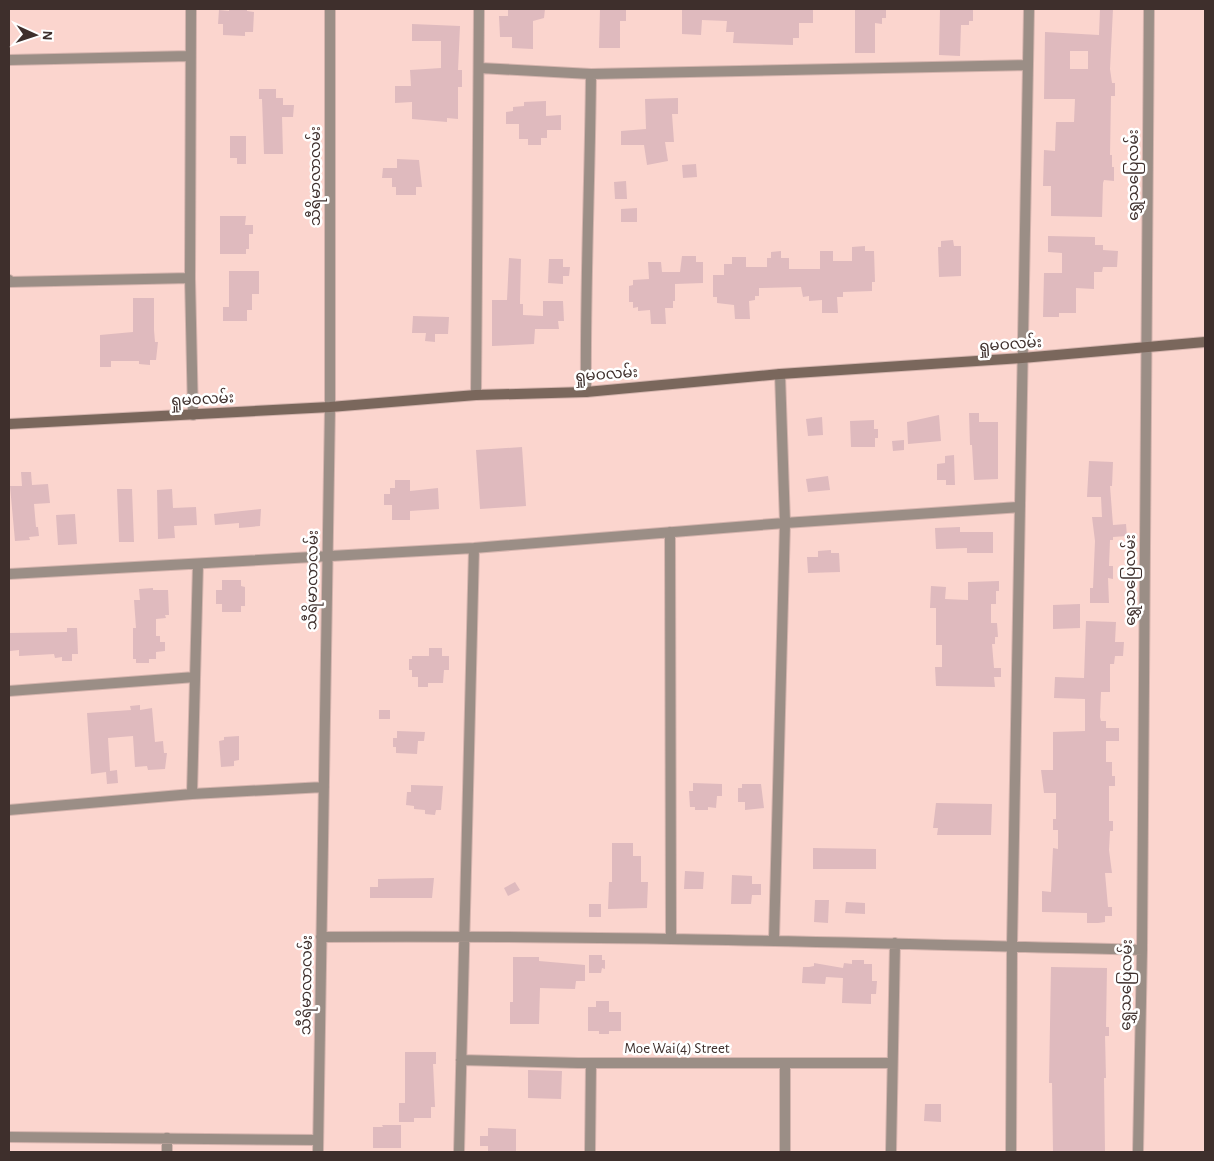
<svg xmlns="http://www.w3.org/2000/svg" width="1214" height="1161" viewBox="0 0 1214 1161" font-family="'Alegreya Sans','Noto Sans Myanmar',sans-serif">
<rect width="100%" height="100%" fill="#fbd5ce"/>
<path fill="#dfbabe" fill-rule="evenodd" d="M229 9H247V11L254 12 253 32H245V36L223 35V24H218L219 10 229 11Z
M508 9H545L544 18 533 21V49L512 48V37H500L499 16H508Z
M600 9H626V21H620V48H599Z
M682 9H813V23H799V38H793V45L733 43 734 32H726L727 21 702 20 701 35 682 34Z
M855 9H886V18H882V24L875 23V53H855Z
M940 9H973V21H969V25H961L960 56 939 55Z
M1100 9H1113L1110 69 1112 83H1115V96H1111L1110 155H1112V167H1114V181L1104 180 1103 183 1102 217 1051 216V186H1043L1044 150 1055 151 1056 122H1074L1075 99H1044L1045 32 1099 35ZM1070 51H1088V69H1070Z
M412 24 460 26 458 70H462V87H458V119L447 118V122L412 119V102L395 103V86H411L410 70 441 68V41H412Z
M259 89H276V98H283V105H294L293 117H282L283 154H264L262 99H259Z
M678 98V114H672L674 142H665L668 161 647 165 644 145H621V131L646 129 645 99Z
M546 101V116L561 115V130H547V138H541V145H528V139H519V124H506V112L513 111V107L524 106V102Z
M230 136H246V164H237V158H230Z
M397 159 419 160 422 187H416V195H396V187H392V178H382L383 168H397Z
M696 164 697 177 683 178 682 165Z
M626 181 627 199H615L614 182Z
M637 208V222H621V209Z
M220 216H246L245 225H253V234H249V249H246V254H220Z
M1048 236 1095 237V245H1103V250L1118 251 1117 267H1103L1102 272H1094V289L1076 288V313H1059V317H1043L1044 273H1062V253L1048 252Z
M953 240 954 246H961V276L939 277 938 247H941V241Z
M865 246V251H874L875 282H872V291L843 292V297H837L838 313H822V300L809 301V296L803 297 801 287 759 288V296H755V300L749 301 750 319H735L734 305 717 303V297H713V275H724V264H732V257H746V267H767V258H771V252L781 251V258H789V269H820V251H833V261H852V247Z
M682 256H696V262H703V283L675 284V301H673V308H665L666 324H651L650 310 638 311V307L633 308V302H629V286L633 285V280L649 279 648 262H661L662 272H680Z
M509 258 521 259 520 300V304H523V315L543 316V301H563L564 321H558L559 329H535L534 344 492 346V300H507Z
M549 259H563V267H570L569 276H563V284L548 283Z
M229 271H259V294H252V310H247V321H223V307H229Z
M133 298H154V330L155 342H158L156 360H150V365L139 364V361H111V367H100V335L133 332Z
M413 316 449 317 448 334H435V342L425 341 426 333H412Z
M969 413H979V422H998V479L974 480 972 445H970Z
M939 415 941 441 908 444 907 422Z
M822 417 823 435 808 436 806 419Z
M874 420V429H878V438H875V447H851L850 421Z
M904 440V450L893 451 892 441Z
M522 447 526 506 480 509 476 450Z
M954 455 955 485H946V480H937V464L945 463V456Z
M1089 461 1113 462 1112 486H1110L1113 525 1126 524 1127 536 1113 537V540H1110L1109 566H1113V579L1108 578 1109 603H1090V588H1093L1095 541 1092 517H1102L1101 497H1087Z
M21 472H31L32 485 48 484 50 503 34 504 36 527H38L39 536 29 537 30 540 15 541 10 486H22Z
M828 476 830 490 808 492 806 479Z
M395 480H410V491L438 488 439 509 410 511V520H392V505H384V494H390V488H395Z
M117 489H132L134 542H119Z
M172 489 173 508 196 507 197 525 174 526 175 538 158 539 157 490Z
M261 509 260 526 239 528V523L215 525 214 514Z
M75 514 77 544 58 545 56 515Z
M960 527V532H993V553H967V548L936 549 935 528Z
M831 550V553H839L840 572 808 573 807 557H818V551Z
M222 580H241V586L245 587V606H241V612H222V604H216V590H222Z
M999 581V591H996V604H991V623H997L998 637H995V644H992L994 668H1001V677H994L995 687 936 686 935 667H942V645H936V608H930L931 586 946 587 945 599 968 600V582Z
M153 588V590H168L169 615H165L166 618 156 619V636H160V642H165V651L156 652V659H149V663H136V659H133V628H136L134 600H140L139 589Z
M1080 604V628L1053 629V605Z
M1086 621 1116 622 1115 642H1124L1123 656H1115L1114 664H1110V692H1101L1100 717 1101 721H1106V728H1119V741H1106V762H1112V776H1115V786H1109V821H1113V831H1110L1109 850 1112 873H1105L1108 907H1112V916H1105V922L1098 923H1087V913L1042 912V891L1051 892 1053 848 1058 849V830H1053V819H1056V793H1044L1041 770H1053V732L1085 731V699L1054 698 1055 677 1084 678Z
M67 628H77L78 654H72V661H62V657L55 658 54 654 19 656V650L10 651 9 633 67 632Z
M429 648H442V656H449V670H444L443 683H428V687H418V677H412V670H409V659H412V656H429Z
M140 705V710L152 708 155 742 163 741 164 753H167L165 769 148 770 147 766 135 767 133 736 108 738 110 771 117 770 118 783 107 784 106 772 91 774 87 713 131 710 130 706Z
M379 710H390V719H379Z
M397 731 425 732 424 741H418L417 754 396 753V747H393V738H397Z
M239 736V760L234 761V766L221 767 219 741 224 740V737Z
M693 783 722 784V796H717L716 808 708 807V810H695V807H690L689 791H693Z
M742 784H761L764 808 745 810V802H738V788H742Z
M411 785 443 786 441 810H436L435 815 425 814V810L414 809V806L406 805 407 792H411Z
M936 803 992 804 991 835H937L938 828H933Z
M612 843H633V856H641V882H648L647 908 608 909 609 882H612Z
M813 848 876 849V869H813Z
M685 871 704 872 703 889H684Z
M732 875 752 876V884H761V895H752L751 904H731Z
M434 878 432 898H370V887H378V879Z
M515 882 520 890 508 896 504 888Z
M815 900H829L828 923 814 922Z
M846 902 865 903V914L845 913Z
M589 904H601V917H589Z
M589 955H602V960H605V969L602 968 601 973H589Z
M513 957H539V961L585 965V981H576L575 989 540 988 539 1024H510V1002H513Z
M852 960H864V964H872V981H877L876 994H871V1004L842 1003 843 978 826 977 825 984 802 983 803 967H809L814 966V963L843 968 844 963 852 964Z
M1051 967 1107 968 1106 1027H1109V1036H1105L1106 1078H1104L1105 1152H1053L1052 1083H1049Z
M596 1001H609V1012H621V1031H609V1034H599V1031H588V1007H596Z
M405 1052H436V1064H433L435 1107H431V1118H414V1122H399V1103H405Z
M528 1070 562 1071 561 1099 528 1098Z
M925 1104H941V1122L924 1121Z
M382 1125H401V1148H373V1127H383Z
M488 1128 516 1129V1152H488V1146H480V1136H488Z"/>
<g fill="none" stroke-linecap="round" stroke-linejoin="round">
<g stroke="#d5b4ae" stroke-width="12">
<path id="street" d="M191 9 190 278 193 415
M9 60 190 56
M480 68 591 74C590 180 585 286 586 392
M591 74 1028 65
M9 280V282L190 278
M476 395 479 9
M670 532 671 939
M9 574 474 548 785 523 1020 507
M9 691 195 677
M192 794 198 564
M9 810 192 794 324 787
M321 937C595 935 869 943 1142 950
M774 940 785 523 780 374
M461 1060 578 1063H892
M9 1137 318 1140
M167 1138V1152
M318 1152 330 407V9
M459 1152 474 548
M590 1152 591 1063
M785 1152V1063
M891 1152 895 943
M1011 1152 1012 946 1029 9
M1138 1152 1142 950 1149 9"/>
</g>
<g stroke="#d5b4ae" stroke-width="12">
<path id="secondary" d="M9 424 330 407 476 395 586 392 780 374 1022 358 1205 342"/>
</g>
<use href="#street" stroke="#9b8e86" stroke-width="10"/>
<use href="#secondary" stroke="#7a675c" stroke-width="10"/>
</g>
<g text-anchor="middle" stroke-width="5" stroke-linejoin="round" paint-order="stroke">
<g font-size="15" fill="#3e2f2c" stroke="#fff">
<text transform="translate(1133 175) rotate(-90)" y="5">ရွှေသပြေလမ်း</text>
<text transform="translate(315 176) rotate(-90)" y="5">သီရိမာလာလမ်း</text>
<text transform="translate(1010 344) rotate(-4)" y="5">ရှုမဝလမ်း</text>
<text transform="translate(606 374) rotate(-4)" y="5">ရှုမဝလမ်း</text>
<text transform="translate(202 399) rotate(-3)" y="5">ရှုမဝလမ်း</text>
<text transform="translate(312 580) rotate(-89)" y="5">သီရိမာလာလမ်း</text>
<text transform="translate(1130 580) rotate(-90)" y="5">ရွှေသပြေလမ်း</text>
<text transform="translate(306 985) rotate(-89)" y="5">သီရိမာလာလမ်း</text>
<text transform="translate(1126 985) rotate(-89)" y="5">ရွှေသပြေလမ်း</text>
<text x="677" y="1053">Moe Wai(4) Street</text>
</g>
</g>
<rect width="1214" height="1161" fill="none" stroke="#3e2f2c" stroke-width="20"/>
<g transform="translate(35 35) rotate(93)" stroke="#ffffff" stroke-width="4" paint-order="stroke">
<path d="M0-4L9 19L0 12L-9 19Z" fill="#3e2f2c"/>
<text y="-8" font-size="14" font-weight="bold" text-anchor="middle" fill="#3e2f2c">N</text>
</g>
</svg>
